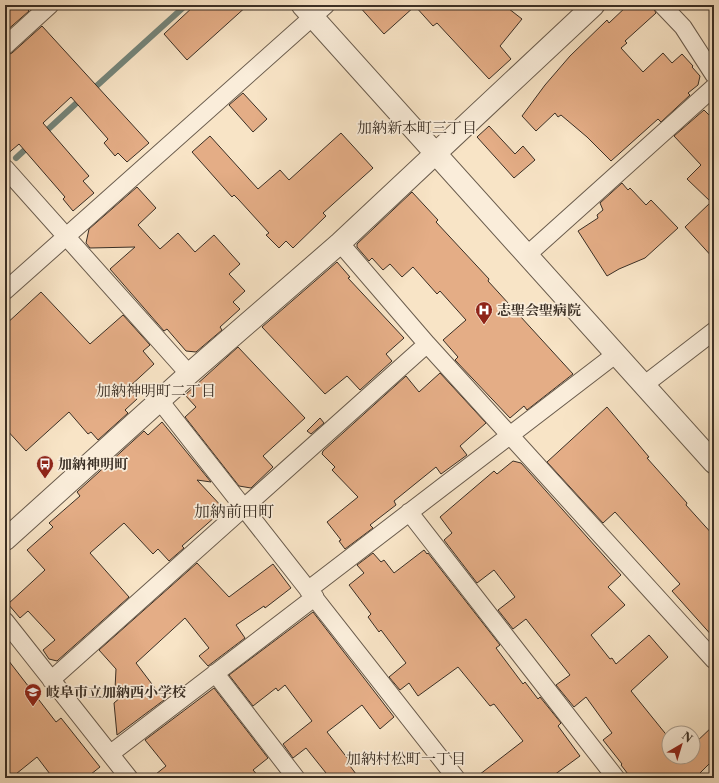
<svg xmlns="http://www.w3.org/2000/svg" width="719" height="783" viewBox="0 0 719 783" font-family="'Libre Caslon Text','Noto Serif JP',serif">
<rect width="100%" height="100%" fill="#f8e4c6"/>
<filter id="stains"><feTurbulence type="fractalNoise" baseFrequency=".005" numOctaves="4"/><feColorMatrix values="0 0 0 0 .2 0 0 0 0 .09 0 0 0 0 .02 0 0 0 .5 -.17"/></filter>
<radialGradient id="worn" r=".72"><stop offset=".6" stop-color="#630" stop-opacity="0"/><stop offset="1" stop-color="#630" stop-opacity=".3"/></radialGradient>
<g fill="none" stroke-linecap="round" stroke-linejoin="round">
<path stroke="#75857a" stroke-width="6" d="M91 91 186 5
M43 134 82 98
M16 158 30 145"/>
</g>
<path fill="#e4ad86" stroke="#3a2f25" d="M5 5H23L29 11 5 32Z
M195 5H248L187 60 164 34Z
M358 5H504L522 19 500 46 511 59 489 79 437 23 433 26 415 6 384 34Z
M628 5H652L656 13 625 41 627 43 621 48 643 72 663 53 672 63 682 54 693 66 692 67 700 76 698 85 688 93 690 95 661 122 658 119 611 161 587 137 561 115 558 117 555 113 536 131 522 116 545 85 570 56 607 20 609 23Z
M42 26 149 143 127 162 118 153 115 156 104 143 108 139 71 97 43 123 89 176 83 181 94 193 73 211 63 199 65 197 19 144 5 156V56L12 53Z
M243 93 267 119 253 132 229 105Z
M704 110 714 120V259L685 227 711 202 687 179 701 165 674 136Z
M489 126 515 154 523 146 535 160 514 178 477 137Z
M341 133 373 168 323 213 326 216 293 248 286 241 279 248 266 235 269 233 239 200 234 195 232 197 192 152 210 136 258 189 280 170 289 180Z
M622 183 628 190 630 188 646 205 651 200 678 228 645 258 619 269 607 276 578 231 598 218 597 215 603 210 600 203Z
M137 187 156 208 138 225 160 249 178 233 195 252 214 235 240 264 229 274 245 291 233 302 240 309 220 327 222 330 196 352 186 351 167 329 164 331 110 269 135 247 90 248 86 243 89 229Z
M412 192 438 220 436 222 489 279 488 281 573 374 527 410 524 406 510 418 455 360 458 357 443 340 466 320 440 291 437 294 413 267 402 277 390 264 383 270 372 258 369 261 357 247V244Z
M337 262 350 277 348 278 404 338 386 354 392 361 360 390 347 376 325 394 262 327Z
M41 292 90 344 123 315 150 345 143 351 154 364 128 388 137 399 125 410 128 413 98 440 91 432 88 434 69 412 26 451 5 428V325Z
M238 347 305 418 263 456 273 467 251 488 239 486 185 417 196 407 185 395Z
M440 373 486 423 460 446 467 455 441 474 436 467 394 501 396 505 370 525 373 528 345 549 339 541 341 540 327 522 358 497 332 470 335 467 322 454 323 451 406 376 419 392Z
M607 407 649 457 647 458 687 503 686 505 714 536V638L672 591 680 584 615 512 603 523 547 462Z
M320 418 324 423 311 434 307 431Z
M162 422 211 482 197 480 224 509 182 546 184 548 169 561 158 549 153 554 124 523 90 553 129 597 57 661 49 659 43 650 55 640 28 611 20 618 8 604 45 570 27 550 53 527 49 523 80 496 77 492 144 431 148 435Z
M513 461 521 463 621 575 608 587 625 605 591 635 610 659 612 658 616 664 649 635 668 657 631 691 669 738V757H693V745L714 725V759L695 778H631L621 765 622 764 603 740 612 733 586 697 574 707 556 685 570 675 526 619 513 629 498 610 515 597 494 570 477 583 444 540 452 533 440 517 494 471 497 474Z
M424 550 427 554 428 553 500 645 496 648 523 684 525 682 538 699 540 697 561 723 558 726 580 756 550 778H475L523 741 494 704 490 706 458 667 418 696 409 683 400 690 389 677 406 663 381 630 379 632 368 617 371 614 349 585 364 573 357 565 373 553 381 562 384 560 394 573Z
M197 563 229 597 273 564 291 588 265 608 264 606 236 625 245 638 208 666 199 656 209 648 185 618 136 663 164 700 117 735 114 703 121 697 115 689 116 669 99 650Z
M313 612 394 717 380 729 362 705 327 732 352 764 350 766 359 778H330L306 748 293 758 283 744 312 721 285 685 278 691 276 688 253 706 229 675Z
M5 656 56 722 61 718 100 767 86 778H53L37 757 11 778H5Z
M214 688 268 758 253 770 260 778H151L166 766 145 740Z"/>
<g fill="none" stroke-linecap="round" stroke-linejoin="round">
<g stroke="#6a5c4d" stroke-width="19">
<path id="minor" d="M662 5 683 27 714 75
M5 46 50 5
M5 168 189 374
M340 243 427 344 714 660
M527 255 714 87
M5 291 326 5
M644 385 714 331
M160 401 456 778
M409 512 616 778
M308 590 616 354
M5 621 129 778
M215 673 296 778
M51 680 427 344
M110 754 315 597"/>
</g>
<g stroke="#6a5c4d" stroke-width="23">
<path id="tertiary" d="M302 5 714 463
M5 540 189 374 340 243 594 5"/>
</g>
<use href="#minor" stroke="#faedda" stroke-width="17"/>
<use href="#tertiary" stroke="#faedda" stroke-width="21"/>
</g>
<defs>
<g id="hospital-pin" transform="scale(0.9)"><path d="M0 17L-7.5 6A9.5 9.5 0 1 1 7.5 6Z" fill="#8f2418" stroke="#faedda"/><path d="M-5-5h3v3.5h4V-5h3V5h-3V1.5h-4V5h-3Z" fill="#fff"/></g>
<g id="bus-pin" transform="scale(0.9)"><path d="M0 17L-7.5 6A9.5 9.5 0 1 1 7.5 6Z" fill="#8f2418" stroke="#faedda"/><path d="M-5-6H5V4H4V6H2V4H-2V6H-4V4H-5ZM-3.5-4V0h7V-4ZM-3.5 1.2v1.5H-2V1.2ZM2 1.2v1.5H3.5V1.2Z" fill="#fff"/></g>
<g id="school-pin" transform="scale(0.9)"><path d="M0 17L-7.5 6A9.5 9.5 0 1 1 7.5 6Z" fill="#8f2418" stroke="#faedda"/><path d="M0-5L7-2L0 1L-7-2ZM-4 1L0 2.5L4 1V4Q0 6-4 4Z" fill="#fff"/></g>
</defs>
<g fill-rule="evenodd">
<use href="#hospital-pin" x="484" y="310"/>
<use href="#bus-pin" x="45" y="464"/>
<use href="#school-pin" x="33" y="692"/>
</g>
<g text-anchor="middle" stroke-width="3.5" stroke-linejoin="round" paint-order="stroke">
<g font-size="14" font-weight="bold" fill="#3a2f25" stroke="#faedda" text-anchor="start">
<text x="497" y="315">志聖会聖病院</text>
<text x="58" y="469">加納神明町</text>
<text x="46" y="697">岐阜市立加納西小学校</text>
</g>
<g font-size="15" fill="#3a2f25" stroke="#faedda">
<text x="417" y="133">加納新本町三丁目</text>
<text x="156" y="396">加納神明町二丁目</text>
<text x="406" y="764">加納村松町一丁目</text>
</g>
<g font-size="16" fill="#3a2f25" stroke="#faedda">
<text x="234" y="517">加納前田町</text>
</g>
</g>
<rect width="719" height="783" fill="none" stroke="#f8e4c6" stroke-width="20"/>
<rect x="6" y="6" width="707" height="771" fill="none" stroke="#3a2f25" stroke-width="2"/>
<rect x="10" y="10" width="699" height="763" fill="none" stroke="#3a2f25"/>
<g transform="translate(681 745) rotate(38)"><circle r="19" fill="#faedda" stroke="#ada192"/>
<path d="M0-3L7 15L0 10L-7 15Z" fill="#8f2418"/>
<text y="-6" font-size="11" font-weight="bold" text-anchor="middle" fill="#3a2f25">N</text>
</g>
<rect width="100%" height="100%" filter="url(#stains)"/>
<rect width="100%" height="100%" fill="url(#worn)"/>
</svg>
